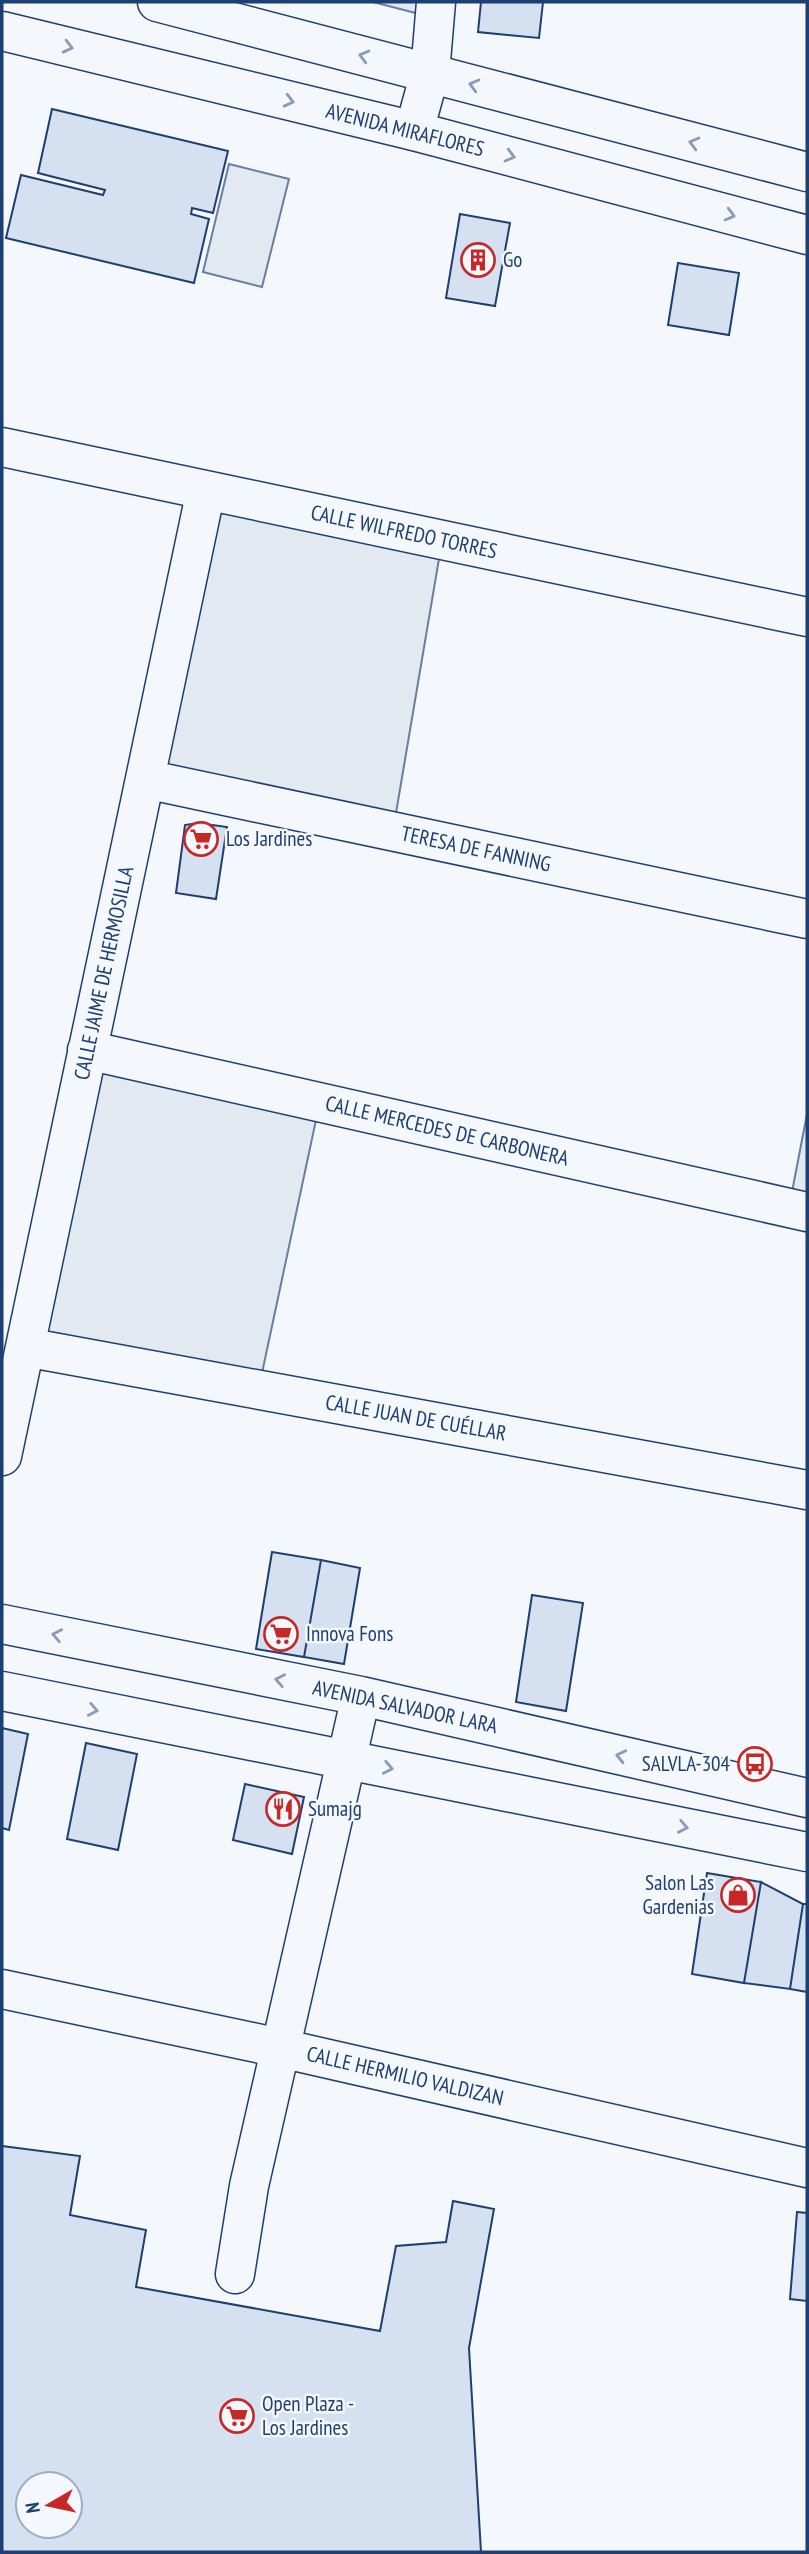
<svg xmlns="http://www.w3.org/2000/svg" width="809" height="2554" viewBox="0 0 809 2554" font-family="'PT Sans Narrow',sans-serif">
<rect width="100%" height="100%" fill="#f4f7fb"/>
<path fill="#e3e9f0" stroke="#687fa3" stroke-width="2" d="M373 2H428L427 16Z
M229 164 289 179 262 287 203 272Z
M224 489 442 541 396 813 160 768Z
M101 1069 316 1120 262 1373 44 1331Z
M807 1114V1199L791 1197Z"/>
<path fill="#d5e0f0" stroke="#1d3f73" stroke-width="2" fill-rule="evenodd" d="M481 2H543L539 38 478 32Z
M52 109 228 151 213 213 192 208 191 214 209 219 194 283 6 238 21 175 103 195 105 190 38 173Z
M460 214 510 223 495 306 446 298Z
M678 263 739 273 729 335 668 325Z
M198 823 227 827 216 899 176 893 185 825Z
M272 1552 321 1560 304 1657 256 1649Z
M321 1560 360 1568 344 1664 304 1657Z
M532 1595 583 1603 566 1711 516 1702Z
M2 1728 28 1734 9 1830 2 1828Z
M86 1743 137 1754 118 1850 67 1839Z
M245 1784 304 1797 292 1854 233 1840Z
M707 1873 761 1882 744 1983 692 1974Z
M761 1882 803 1904 790 1989 744 1983Z
M803 1904H807V1992L790 1989Z
M2 2146 80 2156 70 2215 146 2230 136 2287 380 2331 396 2246 446 2242 453 2201 494 2209 469 2348 481 2552H2ZM28 2484H70V2526H28Z
M797 2212 807 2213V2301L790 2299Z"/>
<g fill="none" stroke-linecap="round" stroke-linejoin="round">
<g stroke="#1d3f73" stroke-width="41">
<path id="minor" d="M414 131 430 73 436 2
M2 447 807 617
M145 779 807 919
M87 1050 807 1212
M25 1347 807 1490
M2 1456 206 490
M2 1624 361 1696 807 1798
M2 1691 807 1852
M2 1989 280 2048 807 2168
M235 2274 249 2186 361 1696"/>
</g>
<g stroke="#1d3f73" stroke-width="41">
<path id="major" d="M157 2 807 172
M2 31 414 131 807 235"/>
</g>
<use href="#minor" stroke="#f4f7fb" stroke-width="38"/>
<use href="#major" stroke="#f4f7fb" stroke-width="38"/>
</g>
<defs><path id="oneway-chevron" d="M-2-3.5L2.5 0L-2 3.5" fill="none" stroke-width="1.6" stroke-linecap="round" stroke-linejoin="round" transform="scale(1.75)"/></defs>
<g stroke="#889bb7">
<use href="#oneway-chevron" transform="translate(68 47) rotate(14)"/>
<use href="#oneway-chevron" transform="translate(364 56) rotate(-165)"/>
<use href="#oneway-chevron" transform="translate(474 85) rotate(-165)"/>
<use href="#oneway-chevron" transform="translate(289 101) rotate(14)"/>
<use href="#oneway-chevron" transform="translate(694 143) rotate(-165)"/>
<use href="#oneway-chevron" transform="translate(510 156) rotate(15)"/>
<use href="#oneway-chevron" transform="translate(730 215) rotate(15)"/>
<use href="#oneway-chevron" transform="translate(57 1635) rotate(-169)"/>
<use href="#oneway-chevron" transform="translate(280 1680) rotate(-169)"/>
<use href="#oneway-chevron" transform="translate(93 1710) rotate(11)"/>
<use href="#oneway-chevron" transform="translate(621 1756) rotate(-167)"/>
<use href="#oneway-chevron" transform="translate(388 1768) rotate(11)"/>
<use href="#oneway-chevron" transform="translate(683 1827) rotate(11)"/>
</g>
<defs>
<g id="building-ring" transform="scale(1.75)"><circle r="9.5" fill="#f4f7fb" stroke="#c62828" stroke-width="1.5"/><path d="M-4-6H4V6H1V3H-1V6H-4ZM-2.5-4.3h1.7v1.8h-1.7ZM.8-4.3h1.7v1.8H.8ZM-2.5-1h1.7V.8h-1.7ZM.8-1h1.7V.8H.8Z" fill="#c62828"/></g>
<g id="supermarket-ring" transform="scale(1.75)"><circle r="9.5" fill="#f4f7fb" stroke="#c62828" stroke-width="1.5"/><path d="M-6-5.5h2.5l.6 2H6L4.5 2H-2.5L-4.4-4H-6ZM-1.5 3.2a1.3 1.3 0 1 0 .1 0ZM3 3.2a1.3 1.3 0 1 0 .1 0Z" fill="#c62828"/></g>
<g id="bus-ring" transform="scale(1.75)"><circle r="9.5" fill="#f4f7fb" stroke="#c62828" stroke-width="1.5"/><path d="M-5-6H5V4H4V6H2V4H-2V6H-4V4H-5ZM-3.5-4V0h7V-4ZM-3.5 1.2v1.5H-2V1.2ZM2 1.2v1.5H3.5V1.2Z" fill="#c62828"/></g>
<g id="restaurant-ring" transform="scale(1.75)"><circle r="9.5" fill="#f4f7fb" stroke="#c62828" stroke-width="1.5"/><path d="M-5-6h1v4h1v-4h1v4h1v-4h1v5L-1.5 .5V6h-2V.5L-5-1ZM5-6V6H3V1.5H1.5Q1.5-4 5-6Z" fill="#c62828"/></g>
<g id="shop-ring" transform="scale(1.75)"><circle r="9.5" fill="#f4f7fb" stroke="#c62828" stroke-width="1.5"/><path d="M-5-2.5h2.3a2.7 3.5 0 0 1 5.4 0H5L5.5 6h-11ZM-1.5-2.5h3a1.5 2.3 0 0 0-3 0Z" fill="#c62828"/></g>
</defs>
<g fill-rule="evenodd">
<use href="#building-ring" x="478" y="260"/>
<use href="#supermarket-ring" x="201" y="839"/>
<use href="#supermarket-ring" x="281" y="1634"/>
<use href="#bus-ring" x="755" y="1764"/>
<use href="#restaurant-ring" x="283" y="1809"/>
<use href="#shop-ring" x="738" y="1895"/>
<use href="#supermarket-ring" x="237" y="2416"/>
</g>
<g text-anchor="middle" stroke-width="5" stroke-linejoin="round" paint-order="stroke">
<g font-size="21" fill="#1d3f73" stroke="#f4f7fb">
<text transform="translate(405 130) rotate(14)" y="7">AVENIDA MIRAFLORES</text>
<text transform="translate(404 532) rotate(12)" y="7">CALLE WILFREDO TORRES</text>
<text transform="translate(476 849) rotate(12)" y="7">TERESA DE FANNING</text>
<text transform="translate(104 973) rotate(-78)" y="7">CALLE JAIME DE HERMOSILLA</text>
<text transform="translate(447 1131) rotate(13)" y="7">CALLE MERCEDES DE CARBONERA</text>
<text transform="translate(416 1418) rotate(10)" y="7">CALLE JUAN DE CUÉLLAR</text>
<text transform="translate(405 1707) rotate(12)" y="7">AVENIDA SALVADOR LARA</text>
<text transform="translate(405 2076) rotate(13)" y="7">CALLE HERMILIO VALDIZAN</text>
</g>
<g font-size="21" fill="#1d3f73" stroke="#f4f7fb" text-anchor="start">
<text x="503" y="267">Go</text>
<text x="226" y="846">Los Jardines</text>
<text x="306" y="1641">Innova Fons</text>
<text x="730" y="1771" text-anchor="end">SALVLA-304</text>
<text x="308" y="1816">Sumajg</text>
<text x="714" y="1890" text-anchor="end">Salon Las<tspan x="714" dy="24">Gardenias</tspan></text>
<text x="262" y="2411">Open Plaza -<tspan x="262" dy="24">Los Jardines</tspan></text>
</g>
</g>
<rect width="809" height="2554" fill="none" stroke="#1d3f73" stroke-width="7"/>
<g transform="translate(49 2505) rotate(261)"><circle r="33" fill="#f4f7fb" stroke="#9eadc5" stroke-width="2"/>
<path d="M0-5L12 26L0 18L-12 26Z" fill="#c62828"/>
<text y="-10" font-size="19" font-weight="bold" text-anchor="middle" fill="#1d3f73">N</text>
</g>
</svg>
